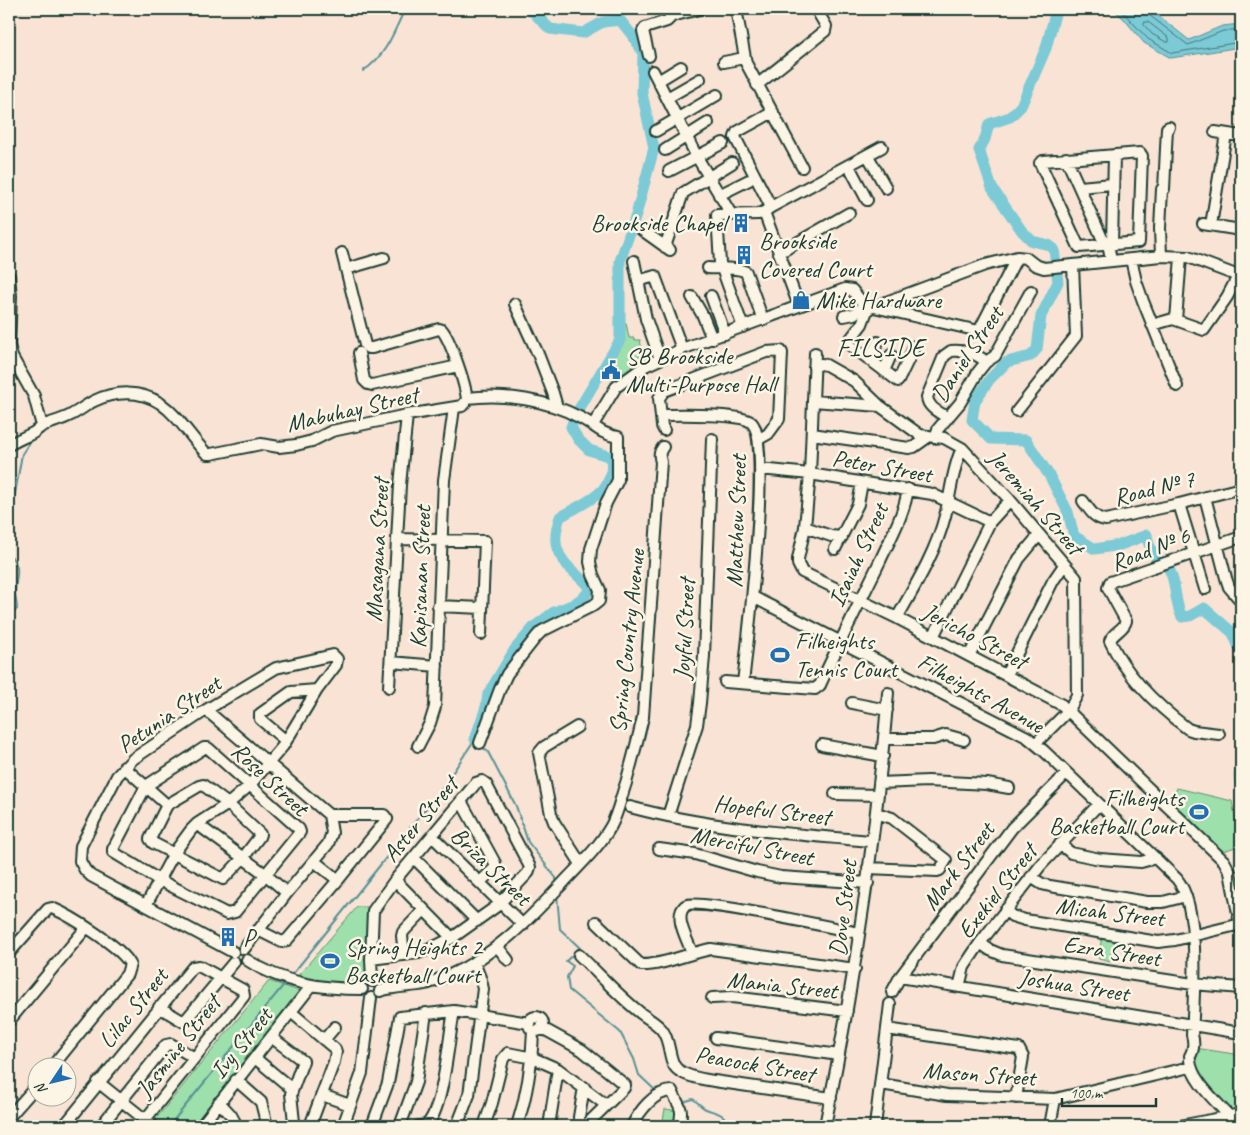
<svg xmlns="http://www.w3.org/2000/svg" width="1250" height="1135" viewBox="0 0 1250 1135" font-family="Caveat,sans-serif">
<rect width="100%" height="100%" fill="#f9e3d4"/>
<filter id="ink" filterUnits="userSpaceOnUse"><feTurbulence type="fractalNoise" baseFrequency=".02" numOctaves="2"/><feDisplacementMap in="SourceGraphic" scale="10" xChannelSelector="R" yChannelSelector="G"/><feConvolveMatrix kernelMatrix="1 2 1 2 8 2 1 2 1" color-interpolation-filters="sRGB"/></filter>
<g filter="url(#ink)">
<path fill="#9ee0ab" stroke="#5e8e70" d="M626 323 629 338H634L635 340H640L643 354 636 359 640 365 615 381 603 372C616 353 622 347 622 324Z
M1177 788 1232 801 1241 845 1221 852 1171 803Z
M357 907H370L368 978 363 979 358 985H330L296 978Z
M1102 937 1115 940 1111 961 1098 958Z
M269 981 299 991 193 1126H161L154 1121Z
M1195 1048 1241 1055V1109L1231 1114 1196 1072 1193 1065Z
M665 1109 679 1111 676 1126H662Z"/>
<path fill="#7bcad6" stroke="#569295" d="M1113 9H1150L1189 40 1222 26 1241 24V47L1171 58 1144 43 1124 19Z"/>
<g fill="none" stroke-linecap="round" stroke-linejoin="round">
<path stroke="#447575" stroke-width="1" d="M1120 9 1148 39 1172 53 1241 42
M1147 9 1149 15 1188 45 1223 31 1241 29
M1145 22H1148L1169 38V42H1166L1152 34 1144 25Z"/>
<path stroke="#569295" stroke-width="2" d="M363 71C384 58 393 35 403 13L407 9
M9 420 12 413 10 390 11 363
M9 528 22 454 31 440
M9 554C23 569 15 576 15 593 15 598 17 603 17 609L9 617
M481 746 488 752 516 806 528 842 556 878 557 885
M557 895 560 929 580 948 566 961 573 966 567 977 569 990 620 1032 634 1059 639 1075 657 1092
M291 976 443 787 475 739 476 741
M683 1102 693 1099C698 1102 701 1107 706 1109 716 1113 726 1113 728 1126
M169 1126 286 982"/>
<path stroke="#7bcad6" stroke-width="11" d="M1058 9 1055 14 1046 48 1021 106 1010 117 989 124 985 139 979 150 992 188 1022 231 1032 241 1049 245 1054 249 1058 282 1041 316 1037 349 1031 356 1007 362 990 379 975 401 972 420 991 439 1026 440 1049 475 1068 512 1074 536 1095 549 1120 545 1147 535C1148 546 1153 555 1162 563 1165 565 1168 566 1170 571 1177 586 1174 602 1182 617L1190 616 1204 608 1233 633 1241 652
M475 739 486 707 488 694 515 649 534 627 554 612 574 604 585 596 590 589C586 583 582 580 577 575 556 557 551 543 560 517 586 501 617 493 611 457L589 450 578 439 571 427 576 414 620 340V261L636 215 654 148 642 93 643 53 632 35 620 20 603 22 583 33 550 29 530 9
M1241 757 1239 776 1241 789"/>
<g stroke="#1f3d34" stroke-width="14">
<path id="minor" d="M736 9 746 63 802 167
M649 56 643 31 645 28 667 21 672 16 699 9
M724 62 744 58
M653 71 697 157 731 214
M658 81 681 67
M757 85 825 31 826 26 816 9
M667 98 700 79
M656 131 717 95
M1215 132 1241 136
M665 150 708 123
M1140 153 1142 156 1139 242 1079 247 1040 163 1043 161Z
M868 156 886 188
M1066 158 1102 238 1109 249 1111 261
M849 166 867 200
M669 171 723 143
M1080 187 1112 184
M719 195 749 180
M771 207 735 137 737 132 773 112
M764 212 799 306
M1203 224 1241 230
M1211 225 1226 134
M642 230 670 250
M1112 244 1114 155
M665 247 683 193 732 163
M342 253 346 269
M779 253 849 213
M1161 256 1160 228 1162 189H1164L1167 128 1169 127
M1131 259 1136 281 1143 301 1177 386
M634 261 646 319 660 359
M708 268C719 269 738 267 746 272L763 320
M9 276 11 296 9 345 12 357 34 396 42 426
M638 281 655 276 682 349
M711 296 725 334
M692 297 703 316 712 339
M515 304 538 354 553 393 557 407
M874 307 979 331 1017 257
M868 308 862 324 849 341 850 345 898 381 915 346
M844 316 854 314 865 306
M1176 320 1181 257
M1152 325 1173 319 1204 330 1227 297 1238 276
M743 327 720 263 717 215 758 214 764 212 771 207 882 147
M359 353 364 380 368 384 372 385 458 366
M815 353 810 474 805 527 798 559V564L802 572 897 618 1062 705 1224 861 1230 872 1241 929
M869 360 878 342
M814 367 821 364 826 365 854 381 880 406 920 435 944 438 962 448 1010 500 1076 578 1077 695 1069 710 1036 743
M884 371 891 355
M467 398C504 393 548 400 581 418 596 426 600 434 618 437V480L606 503 591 549 590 562 593 575 600 590 599 601 594 605 542 631 537 636 507 674 500 689 480 743
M813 401 880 406
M1017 411 1076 336 1073 265
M662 415C678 415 742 413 752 423 772 442 747 647 743 683
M948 418C939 412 928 408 927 397L944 356 951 351C963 350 977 353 986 362
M593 425 616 387 645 366 682 349 845 289 852 290 865 306 870 308 985 265 1017 257 1026 258 1035 265 1044 268 1161 256 1188 257 1241 277
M664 430 662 426 659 398 664 391 766 352 781 351 782 353 779 419 768 434 759 439
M812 434 909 448 914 447 928 437
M935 438 938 429 960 403 978 372 986 362 995 356 1031 291
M9 445C17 440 25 437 33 433 36 431 39 428 42 426 52 422 62 420 71 415 79 411 86 405 94 401 115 391 140 390 160 403 180 417 190 437 207 454H211L261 444 279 447 296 445 312 441 332 431 407 415 462 406 467 400C466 386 451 341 442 330L439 329 372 348H368L365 345 346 269 384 258
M760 469 810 474 932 494 990 522
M1205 497 1226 578 1229 587 1241 601
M1083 501C1090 510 1094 519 1106 520L1179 504 1241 488
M1179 504 1205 589
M805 527 831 536 842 537
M398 539 485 541 481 634
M835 549 858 504 862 483
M753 597 1027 737 1044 751 1177 879C1201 909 1194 996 1192 1035 1194 1041 1194 1050 1190 1056
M438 606 482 608
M897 618C915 586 936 552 945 516 951 493 952 470 962 448
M933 637 990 522 1010 500
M969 656 1019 559 1039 535
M391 662 437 666
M1006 675 1053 581 1064 565
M725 682 815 689 820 685C839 643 860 602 880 561 891 537 904 515 908 489
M389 687 400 485 407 415
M852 703 887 710
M206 710 329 815 332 833 328 844 287 893 244 949
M577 727 544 747 539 753 551 814 554 822 581 864
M1219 734 1194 731 1188 729C1156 705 1127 677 1110 641 1113 632 1124 630 1126 621L1108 588 1110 582 1241 537
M884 739H933L946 735 964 740
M286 741 260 719V714L291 692 317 690
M822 745 883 756
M418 746 430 723 435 707 444 480 454 408
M204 748H208L299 829 300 832 235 912 227 914 159 880 113 852V849L146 786Z
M124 767 167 805
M879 783 928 781 987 784 1009 788
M203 785 228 804 260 834 259 837 243 858 223 879 153 843 150 839 167 805 199 786Z
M835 794 878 795
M461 801 495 863V868L480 882
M630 807C707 828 792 834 871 841
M668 816 697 725 700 703 704 656 712 439
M197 824 265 874 287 893
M432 836 523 925
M1060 844 1071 853 1100 859 1141 862 1156 858
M659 849 695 854 757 872 781 877 868 883
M414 858 477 921
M314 861 338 880
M868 868 937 871 940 870 946 860 892 818 876 813
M1031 877 1042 884 1050 886 1147 902H1163L1186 896
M395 880 452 938
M146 905 174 853 191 830 197 824 228 804 249 786 283 746 317 690 336 665 337 659 333 655 276 668 206 710 133 759 117 776 81 846 80 861 85 870 91 876 233 952
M1005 910 1012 916 1025 920 1158 942 1175 940 1241 924
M596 922 641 965C661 966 689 953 711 949L855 969
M258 930 282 942 287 940 338 880 387 819 384 815H329
M980 943 990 950 1002 955 1193 984 1241 988
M497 946 508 960
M9 953 48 909 52 908C71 916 121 947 130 964L127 974 51 1068
M692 953C688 940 673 917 685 906 693 897 838 929 859 933
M404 955 402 936 403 932 424 910
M579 955C598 973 618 995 638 1011 646 1018 656 1022 662 1030 671 1041 668 1061 677 1069 687 1077 702 1079 714 1081L831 1098
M371 959 418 953 430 949 452 938 497 906 528 873 530 867 486 784 482 781 476 783 461 801 395 880 373 911 371 959 372 981
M247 960C282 983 321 989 362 989
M900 977 1241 1033
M959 987 964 967 980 943 1041 865 1099 804
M380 991C395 986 410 987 425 984 433 982 442 978 450 975 496 955 531 917 564 882 581 864 599 847 611 826 618 813 621 797 626 783 632 761 638 739 643 717L661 462C659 455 659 452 663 447
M892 992 900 977 1012 828 1067 773
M712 998 732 997 847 1011
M159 1007 184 1022 234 962
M291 1012 335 1049 336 1052 334 1062 310 1126
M529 1024a7 7 0 1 1 14 0a7 7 0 1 1-14 0Z
M9 1021 86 928
M542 1028 582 1050 625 1085 624 1088 585 1126
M887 1029 1019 1049 1023 1057 1016 1098
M271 1037 303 1061 291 1094 294 1122 297 1126
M716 1038 839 1055
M324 1040 335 1027
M255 1058 292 1089
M1190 1060C1191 1080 1217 1102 1230 1117
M236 1080 261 1102 267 1126
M98 1082 153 1126
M881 1084 947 1095 1055 1099 1190 1067
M322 1095 350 1105
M219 1102 231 1115 237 1126
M9 1117 38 1084
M64 1126 193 967 199 966 243 990 244 996 140 1126
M101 1126 166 1045 171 1044 193 1057
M201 1126 312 985
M343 1126 362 1073 371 998
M372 1126 388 1083 400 1017 454 1011 529 1023
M400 1126 416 1082 426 1013
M419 1126C423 1126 427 1125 429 1122 444 1103 449 1036 454 1011
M457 1126 469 1095 483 989 481 980 474 962
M484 1126 492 1103 503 1059 508 1053 533 1058 558 1069 606 1105
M517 1126C527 1095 532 1064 533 1031
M549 1126 558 1069
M580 1126 579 1117 584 1087
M632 1126C639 1112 654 1091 672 1091 679 1108 684 1106 679 1126
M825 1126C854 983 876 839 888 693
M875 1126 890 1004
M1050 1126 1055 1099
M1180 1126 1241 1114"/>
</g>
<use href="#minor" stroke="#fcf5e5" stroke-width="10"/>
</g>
</g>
<defs>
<g id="building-bare" transform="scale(1.5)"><path d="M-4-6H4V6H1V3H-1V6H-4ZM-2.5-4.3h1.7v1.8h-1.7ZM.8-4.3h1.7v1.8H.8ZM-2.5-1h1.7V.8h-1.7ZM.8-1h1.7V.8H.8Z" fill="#1f6fb2" stroke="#fcf5e5" stroke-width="2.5" paint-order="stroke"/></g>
<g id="shop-bare" transform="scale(1.5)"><path d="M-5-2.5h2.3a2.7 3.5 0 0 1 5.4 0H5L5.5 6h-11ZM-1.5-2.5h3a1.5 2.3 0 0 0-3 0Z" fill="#1f6fb2" stroke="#fcf5e5" stroke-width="2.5" paint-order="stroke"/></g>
<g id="civic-bare" transform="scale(1.5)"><path d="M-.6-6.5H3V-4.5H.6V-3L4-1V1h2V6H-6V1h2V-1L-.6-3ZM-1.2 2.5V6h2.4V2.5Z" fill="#1f6fb2" stroke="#fcf5e5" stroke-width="2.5" paint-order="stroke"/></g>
<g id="stadium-bare" transform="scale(1.5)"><path d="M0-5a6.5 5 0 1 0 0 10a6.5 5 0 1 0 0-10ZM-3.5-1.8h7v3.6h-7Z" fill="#1f6fb2" stroke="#fcf5e5" stroke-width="2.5" paint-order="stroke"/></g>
</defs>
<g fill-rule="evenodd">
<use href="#building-bare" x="741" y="223"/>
<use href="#building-bare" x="744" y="255"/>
<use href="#shop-bare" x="801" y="300"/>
<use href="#civic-bare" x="611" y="370"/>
<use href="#stadium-bare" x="780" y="655"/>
<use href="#stadium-bare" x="1199" y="812"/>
<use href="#building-bare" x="228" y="937"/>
<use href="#stadium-bare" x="330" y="961"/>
</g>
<g text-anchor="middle" stroke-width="5" stroke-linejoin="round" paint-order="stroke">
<g font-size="24" fill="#1f3d34" stroke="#fcf5e5" text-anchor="start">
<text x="726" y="231" text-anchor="end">Brookside Chapel</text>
<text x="759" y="249">Brookside<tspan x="759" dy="28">Covered Court</tspan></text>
<text x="816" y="308">Mike Hardware</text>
<text x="626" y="364">SB Brookside<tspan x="626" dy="28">Multi-Purpose Hall</tspan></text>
<text x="795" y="649">Filheights<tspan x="795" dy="28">Tennis Court</tspan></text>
<text x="1184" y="806" text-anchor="end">Filheights<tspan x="1184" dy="28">Basketball Court</tspan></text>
<text x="243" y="945">P</text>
<text x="345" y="955">Spring Heights 2<tspan x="345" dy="28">Basketball Court</tspan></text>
</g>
<g font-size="24" fill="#1f3d34" stroke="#fcf5e5">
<text transform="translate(967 354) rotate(-56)" y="8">Daniel Street</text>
<text transform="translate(352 409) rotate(-13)" y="8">Mabuhay Street</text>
<text transform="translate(882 466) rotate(10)" y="8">Peter Street</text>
<text transform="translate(1154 488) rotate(-14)" y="8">Road № 7</text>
<text transform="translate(1036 502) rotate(49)" y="8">Jeremiah Street</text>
<text transform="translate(736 521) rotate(-88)" y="8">Matthew Street</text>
<text transform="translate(1150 549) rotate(-21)" y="8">Road № 6</text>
<text transform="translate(377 550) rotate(-87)" y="8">Masagana Street</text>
<text transform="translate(858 555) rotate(-65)" y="8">Isaiah Street</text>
<text transform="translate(420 577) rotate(-88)" y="8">Kapisanan Street</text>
<text transform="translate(684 629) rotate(-87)" y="8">Joyful Street</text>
<text transform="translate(975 636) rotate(28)" y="8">Jericho Street</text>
<text transform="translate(627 641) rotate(-84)" y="8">Spring Country Avenue</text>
<text transform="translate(981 693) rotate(29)" y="8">Filheights Avenue</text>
<text transform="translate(169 714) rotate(-34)" y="8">Petunia Street</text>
<text transform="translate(270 779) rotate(43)" y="8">Rose Street</text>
<text transform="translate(772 810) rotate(7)" y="8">Hopeful Street</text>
<text transform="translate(420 819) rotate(-50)" y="8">Aster Street</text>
<text transform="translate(752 846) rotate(11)" y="8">Merciful Street</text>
<text transform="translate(491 866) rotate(44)" y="8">Briza Street</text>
<text transform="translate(958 866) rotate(-53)" y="8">Mark Street</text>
<text transform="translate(997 891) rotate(-52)" y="8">Exekiel Street</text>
<text transform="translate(843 908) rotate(-83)" y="8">Dove Street</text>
<text transform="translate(1110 912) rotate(7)" y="8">Micah Street</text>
<text transform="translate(1112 951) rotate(9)" y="8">Ezra Street</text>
<text transform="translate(782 985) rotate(6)" y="8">Mania Street</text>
<text transform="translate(1074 985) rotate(9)" y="8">Joshua Street</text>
<text transform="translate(133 1008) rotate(-51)" y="8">Lilac Street</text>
<text transform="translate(241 1043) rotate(-51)" y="8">Ivy Street</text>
<text transform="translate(178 1046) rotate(-52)" y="8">Jasmine Street</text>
<text transform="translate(755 1064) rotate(10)" y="8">Peacock Street</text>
<text transform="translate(979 1074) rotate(4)" y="8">Mason Street</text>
</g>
<g font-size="25" letter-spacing="1" fill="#1f3d34" stroke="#fcf5e5">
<text x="881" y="356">FILSIDE</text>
</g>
</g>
<rect width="1250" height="1135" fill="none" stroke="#fcf5e5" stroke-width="30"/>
<rect x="15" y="15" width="1220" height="1105" fill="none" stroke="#1f3d34" stroke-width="2" filter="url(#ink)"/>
<g transform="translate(52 1082) rotate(235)"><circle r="24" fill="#fcf5e5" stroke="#a4ab9e"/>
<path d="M0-4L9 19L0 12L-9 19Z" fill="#1f6fb2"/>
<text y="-8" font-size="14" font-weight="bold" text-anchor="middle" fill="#1f3d34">N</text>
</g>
<path d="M1062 1098v8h94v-8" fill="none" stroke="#1f3d34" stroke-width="2.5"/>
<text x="1070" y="1098" font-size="15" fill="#1f3d34" stroke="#fcf5e5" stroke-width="4" paint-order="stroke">100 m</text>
</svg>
